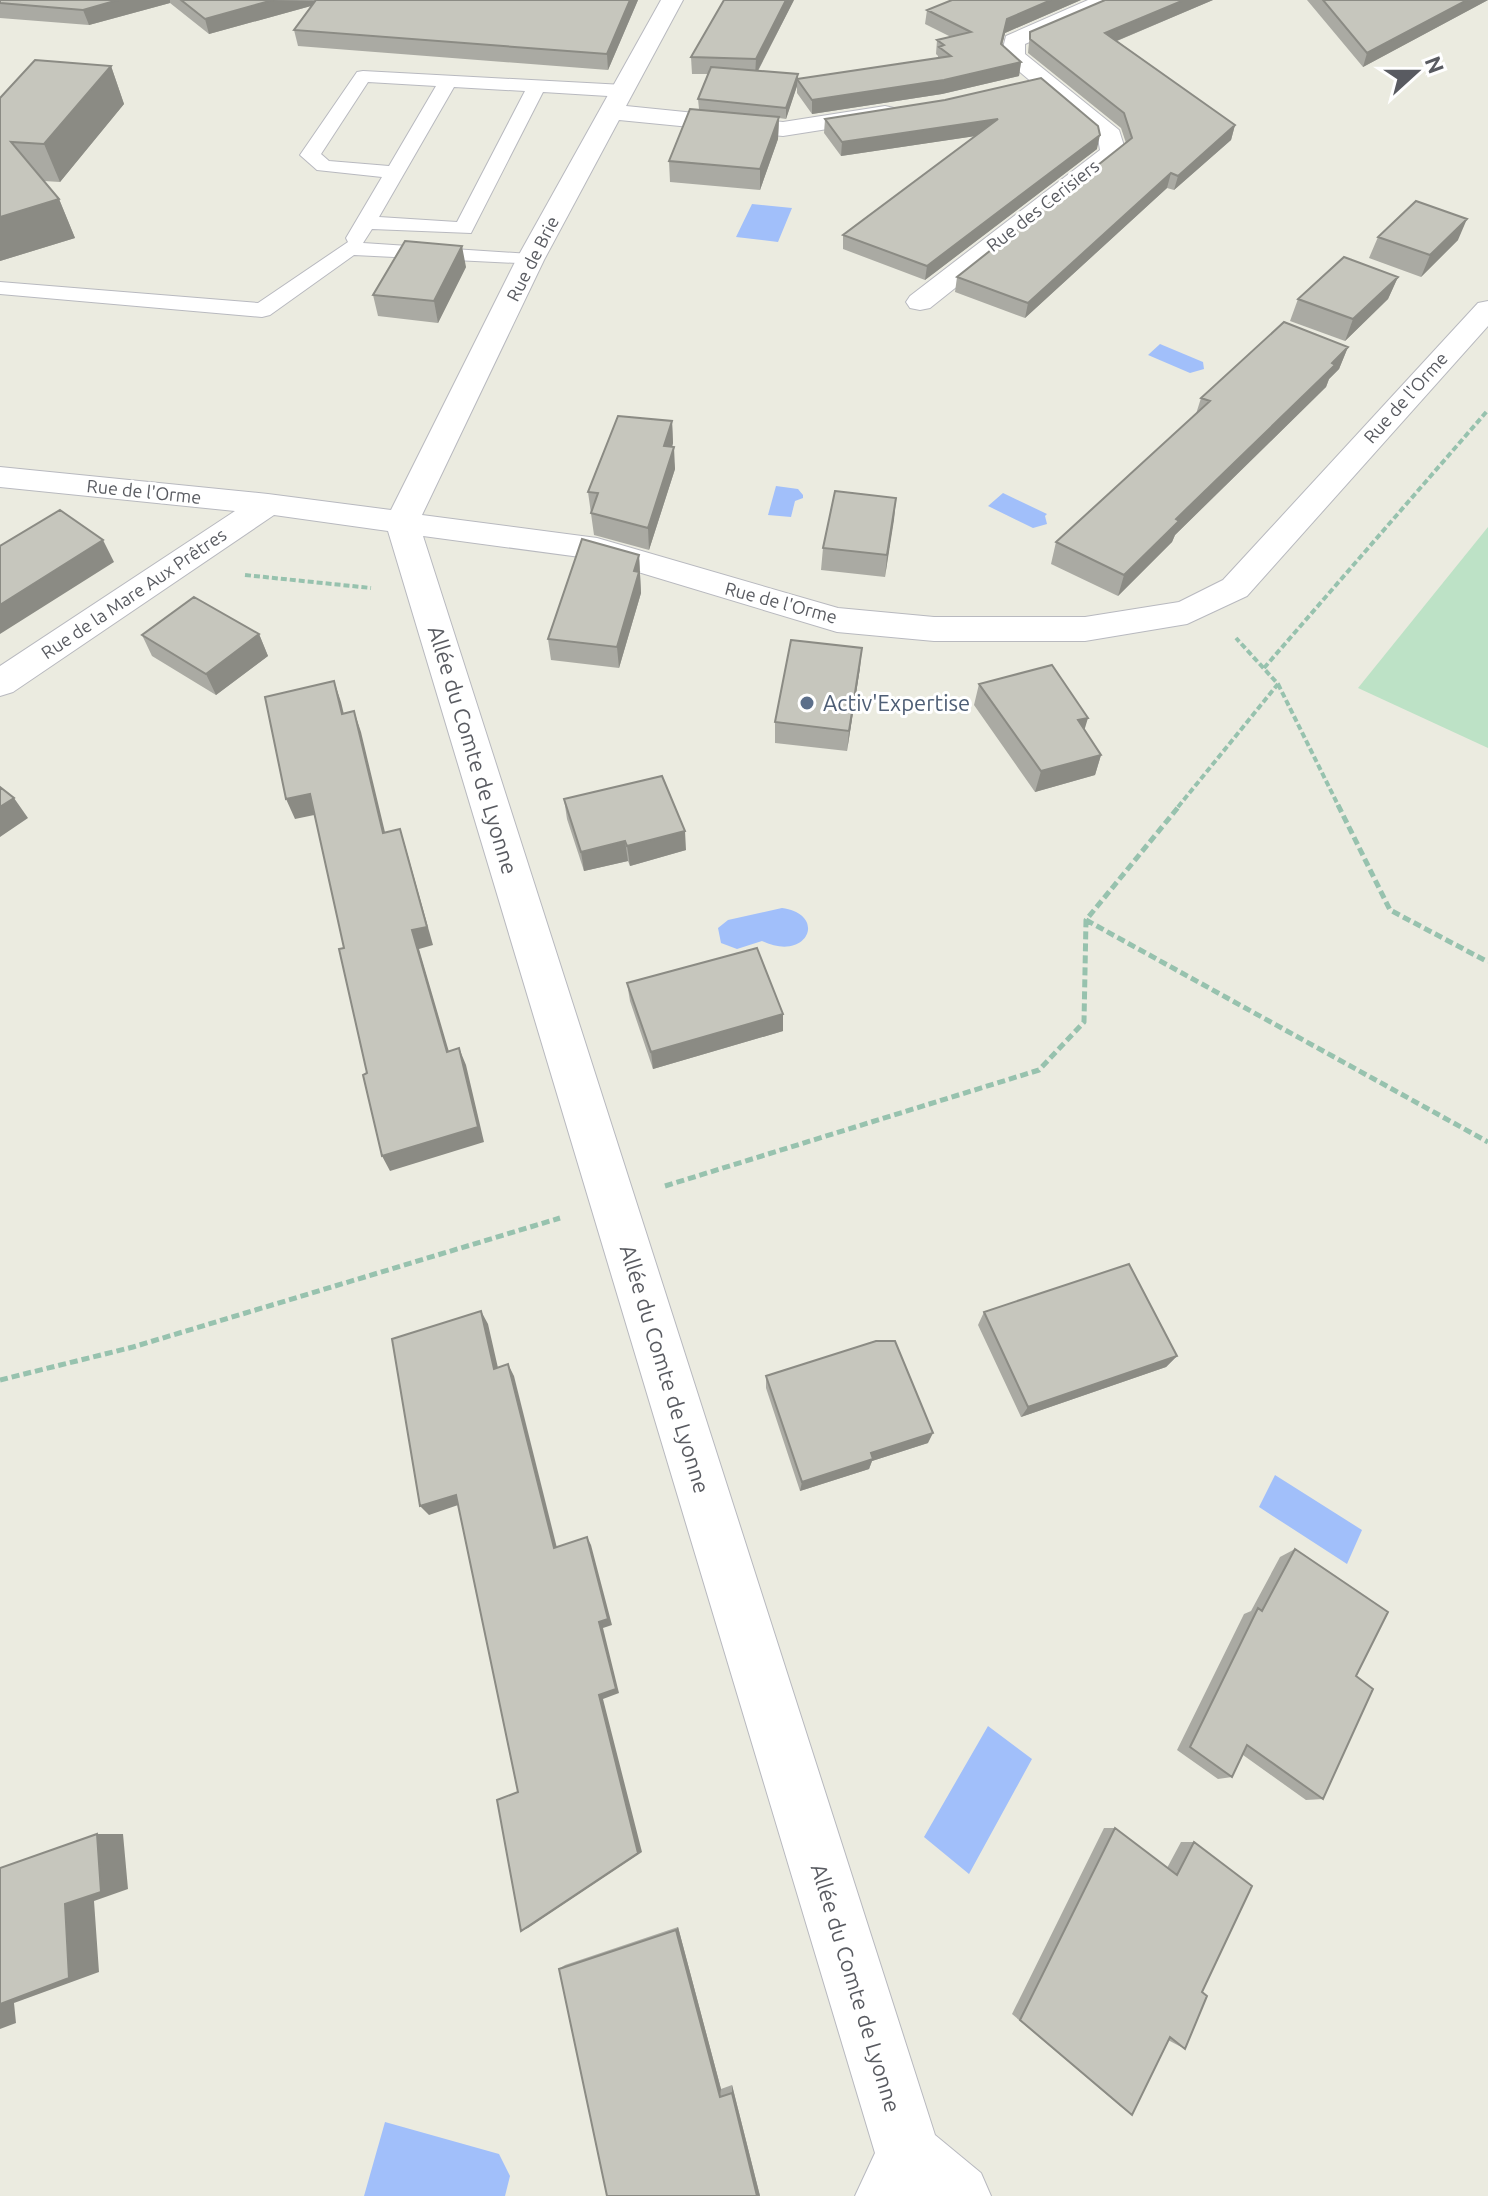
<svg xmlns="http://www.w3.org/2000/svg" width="1488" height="2196" viewBox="0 0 1488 2196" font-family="Ubuntu,sans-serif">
<rect width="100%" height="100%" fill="#ebebe0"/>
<path fill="#bde2c6" d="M1488 527V748L1358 688Z"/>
<path fill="#a1bffa" d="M752 204 792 208 778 242 736 237Z
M1160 344 1203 362 1204 369 1190 373 1148 355Z
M776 486 798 489 803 495V498L795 501 791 517 768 515Z
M1003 493 1047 514 1045 516 1047 524 1033 528 988 506Z
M782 908C828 914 808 963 762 941L737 949 721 943 718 928 728 920Z
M1275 1475 1362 1530 1347 1564 1259 1507Z
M988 1726 1032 1759 969 1874 924 1837Z
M385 2122 499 2154 510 2176 505 2196H364Z"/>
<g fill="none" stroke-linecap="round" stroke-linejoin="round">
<g stroke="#b8b9bf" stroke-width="2">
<path id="lane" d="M363 71 624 85 633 91 624 97 543 92 471 233 372 229 363 243 530 254 537 256 541 260 537 264 354 255 270 315 262 317 0 294V282L258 303 348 242 346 238 382 177 317 170 300 155 357 72ZM368 82 436 86 389 166 329 161 321 154ZM454 87 525 91 457 222 379 217Z"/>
</g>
<g stroke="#b8b9bf" stroke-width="2">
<path id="street" d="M661 0H683L626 106 783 122 885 106 894 108 897 113 894 118 885 120 783 136 619 120 544 260 422 515 597 538 838 608 934 617H1085L1179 602 1223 580 1478 303 1488 301V326L1247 596 1187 624 1085 641H934L837 632 595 559 423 536 935 2135 981 2173 991 2196H855L875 2153 388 531 274 515 13 692 0 696V666L235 511 0 487V467L268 494 391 510 516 260Z
M1088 0H1118L1115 5 1025 44V54L1119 130 1126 152 930 308 920 310 910 308 906 302 910 296 1100 150 1098 138 1001 56 1006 36Z"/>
</g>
<path stroke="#97c2ae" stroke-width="4" stroke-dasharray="6 3" stroke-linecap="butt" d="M245 575 371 588
M1264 668 1488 410
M1278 684 1339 807
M1178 807 1278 684 1236 638"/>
<path stroke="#97c2ae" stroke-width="5" stroke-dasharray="8 4" stroke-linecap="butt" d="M1338 805 1390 910 1488 962
M1086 920 1488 1142
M665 1186 1039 1070 1084 1022 1086 920 1180 805
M0 1380 133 1347 560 1218"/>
<use href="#lane" fill="#fff" fill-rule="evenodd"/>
<use href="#street" fill="#fff" fill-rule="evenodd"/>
</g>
<path fill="#aaaaa3" d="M0 0H638L608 70 298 46 294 30 311 6 209 34 170 3 89 25 0 18Z
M794 0 758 71 798 74 797 79 938 58V56L936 54 937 40 951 37 925 24 927 10 952 0H1081L1005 33 1002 45 1021 62 1019 76 942 94 812 114 797 93V86L786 119 779 118 778 139 760 190 670 182 669 161 699 109 698 99 708 74H692L691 57Z
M1105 0H1213L1117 41 1235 125 1231 140 1174 190 1167 188 1025 318 955 292 957 277 1126 143 1121 128 1028 53 1030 32Z
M1307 0H1488L1363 67Z
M111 66 124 104 60 182 44 181 59 199 75 238 0 261V98Z
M825 119 1097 149 925 280 843 249V235L975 136 841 156 824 133Z
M1378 237 1458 240 1421 277 1369 258Z
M466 267 438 323 378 316 373 295Z
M1398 277 1388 299 1345 341 1290 321 1298 299Z
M1348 347 1339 369 1329 379 1326 387 1175 535 1172 542 1118 596 1051 564 1056 542 1196 414 1201 398Z
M672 421 673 443 672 447 675 469 649 550 594 535 588 492Z
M896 498 885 577 821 570 823 548Z
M639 555 641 593 619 668 551 660 548 639Z
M259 634 268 656 216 695 152 656 142 635Z
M860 668 847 751 775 743V722Z
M979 684 1084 729 1101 755 1095 775 1035 792 974 705Z
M564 799 686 850 630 866 628 861 584 871 567 819Z
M627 983 783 1031 653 1069 630 1001Z
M984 1312 1177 1356 1166 1367 1021 1417 978 1325Z
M766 1376 928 1443 872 1461 869 1469 800 1491 766 1388Z
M1295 1549 1356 1676 1323 1799 1306 1800 1243 1755 1232 1777 1218 1779 1177 1750 1244 1614 1251 1611 1280 1557Z
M1104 1828H1115L1167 1868 1181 1842H1194L1202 1992 1185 2049 1168 2040 1132 2115 1120 2106 1012 2014Z
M678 1927 721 2089 732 2085 760 2196H607L559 1969 565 1965Z"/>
<path fill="#8b8b84" d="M118 0H170V3L89 25 83 10Z
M273 0 329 1 209 34 205 19Z
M630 0H638L608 70 607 54Z
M786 0H794L755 76 756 59Z
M1051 0H1081L1005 33 999 58 1007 19Z
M1184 0H1213L1102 47 1105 33Z
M1467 0H1488L1363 67 1367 53Z
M1021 62 1019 76 942 94 812 114V100Z
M111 66 124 104 60 182 44 144Z
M798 74 797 86 786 119V108Z
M779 117 778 139 760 190V169Z
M998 119 996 133 841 156 842 142Z
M1235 125 1231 140 1174 190 1178 176Z
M1100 135 1097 149 925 280 927 266Z
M1171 173 1167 188 1025 318 1028 303Z
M59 199 75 238 0 261V217Z
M1467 219 1458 240 1421 277 1430 255Z
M462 246 466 267 438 323 434 301Z
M1398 277 1388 299 1345 341 1353 319Z
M1348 347 1339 369 1329 379 1326 387 1175 535 1172 542 1118 596 1124 575 1176 519Z
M672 421 673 443 666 468 664 446Z
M674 447 675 469 649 550 648 528Z
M896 498 894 520 885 577 887 555Z
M103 540 114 562 0 634V605Z
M639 555 641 593 619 668 617 647 634 571Z
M259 634 268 656 216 695 206 674Z
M862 648 860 668 847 751 849 731Z
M334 681 341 702 349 735 342 714Z
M354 711 361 732 390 853 383 833Z
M1088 718 1082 738 1078 720Z
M1101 755 1095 775 1035 792 1041 771Z
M310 794 319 814 295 819 286 799Z
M14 798 28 818 0 837V807Z
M400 829 406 849 433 945 419 949 454 1069 447 1052 412 930Z
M685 831 686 850 630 866 627 846Z
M625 841 628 861 584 871 581 852Z
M783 1014V1031L653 1069 651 1052Z
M459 1048 466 1065 484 1142 390 1171 382 1156Z
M481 1311 488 1324 501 1381 494 1369Z
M1177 1356 1166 1367 1021 1417 1028 1407Z
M508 1364 514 1376 559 1556 554 1548Z
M933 1433 928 1443 872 1461 869 1469 800 1491 802 1482 871 1453Z
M456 1495 464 1503 429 1515 420 1506Z
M587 1537 591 1545 612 1625 603 1628 619 1693 603 1699 642 1852 528 1928 521 1931 599 1695V1622Z
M97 1834H123L128 1889 94 1901 99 1972 14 2003 16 2023 0 2029V2004L65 1904Z
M678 1927 721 2089 720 2097 676 1930Z
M732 2085 760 2196H757L732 2093Z"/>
<path fill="#c6c6bd" stroke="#8b8b84" stroke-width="2" d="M0 0H118L83 10 0 3Z
M181 0H273L205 19Z
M316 0H630L607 54 294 30Z
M724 0H786L756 59 691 57Z
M952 0H1051L1007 19 1001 44 1021 62 944 80 812 100 797 79 951 56 939 47 944 45 937 40 971 32 927 10Z
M1105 0H1184L1105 33 1235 125 1178 176 1171 173 1028 303 957 277 1132 138 1124 113 1030 39V32Z
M1323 0H1467L1367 53Z
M35 60 111 66 44 144 11 142 59 199 0 217V98Z
M711 67 798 74 786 108 698 99Z
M1041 78 1098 126 1100 135 927 266 843 235 998 119 842 142 825 119 945 100Z
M690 109 779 117 760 169 669 161Z
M1416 201 1467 219 1430 255 1378 237Z
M405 241 462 246 434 301 373 295Z
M1344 257 1398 277 1353 319 1298 299Z
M1284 322 1348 347 1332 363 1335 365 1176 519 1179 521 1124 575 1056 542 1210 401 1201 398Z
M618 416 672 421 664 446 674 447 648 528 591 513 598 493 588 492Z
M835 491 896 498 887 555 823 548Z
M60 510 103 540 0 605V546Z
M582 539 639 555 634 571 639 572 617 647 548 639Z
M194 597 259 634 206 674 142 635Z
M791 640 862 648 849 731 775 722Z
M1052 665 1088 718 1078 720 1101 755 1041 771 979 684Z
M334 681 342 714 354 711 383 833 400 829 427 927 412 930 447 1052 459 1048 478 1127 382 1156 363 1075 367 1073 339 949 344 948 310 794 286 799 265 697Z
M662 776 685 831 627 846 625 841 581 852 564 799Z
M0 787 14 798 0 807Z
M757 948 783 1014 651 1052 627 983Z
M1129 1264 1177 1356 1028 1407 984 1312Z
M481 1311 494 1369 508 1364 554 1548 587 1537 608 1619 599 1622 616 1689 599 1695 638 1853 521 1931 497 1800 518 1792 456 1495 420 1506 392 1339Z
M876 1341H895L933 1433 871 1453 873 1459 802 1482 766 1376Z
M1295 1549 1388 1612 1356 1676 1373 1689 1323 1799 1247 1745 1232 1777 1190 1747 1258 1608 1262 1611Z
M1115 1828 1177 1875 1194 1842 1252 1886 1202 1992 1207 1996 1185 2049 1170 2037 1132 2115 1020 2020Z
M97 1834 101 1892 65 1904 69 1978 0 2004V1868Z
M676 1930 720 2097 732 2093 757 2196H607L559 1969Z"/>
<circle fill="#5c6f8a" stroke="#fff" stroke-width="3" cx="807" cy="703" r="8"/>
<g text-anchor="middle" stroke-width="6" stroke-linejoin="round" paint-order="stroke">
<g font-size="18" fill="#595b61" stroke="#fff">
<text transform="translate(1043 206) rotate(-38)" y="6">Rue des Cerisiers</text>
<text transform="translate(533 259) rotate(-63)" y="6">Rue de Brie</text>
<text transform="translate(1406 398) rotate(-48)" y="6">Rue de l'Orme</text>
<text transform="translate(144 492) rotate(6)" y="6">Rue de l'Orme</text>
<text transform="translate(134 594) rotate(-34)" y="6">Rue de la Mare Aux Prêtres</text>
<text transform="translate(781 603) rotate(15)" y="6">Rue de l'Orme</text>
</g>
<g font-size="22" fill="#4e5e75" stroke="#fff" text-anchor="start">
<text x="823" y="711">Activ'Expertise</text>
</g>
<g font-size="22" fill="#595b61" stroke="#fff">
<text transform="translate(473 750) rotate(73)" y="8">Allée du Comte de Lyonne</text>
<text transform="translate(665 1369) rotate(73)" y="8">Allée du Comte de Lyonne</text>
<text transform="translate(856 1988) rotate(73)" y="8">Allée du Comte de Lyonne</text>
</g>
</g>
<g transform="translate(1416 72) rotate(69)" stroke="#ffffff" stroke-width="6" paint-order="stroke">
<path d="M0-6L14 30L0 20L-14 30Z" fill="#595b61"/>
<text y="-12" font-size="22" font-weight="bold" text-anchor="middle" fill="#595b61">N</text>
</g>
</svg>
